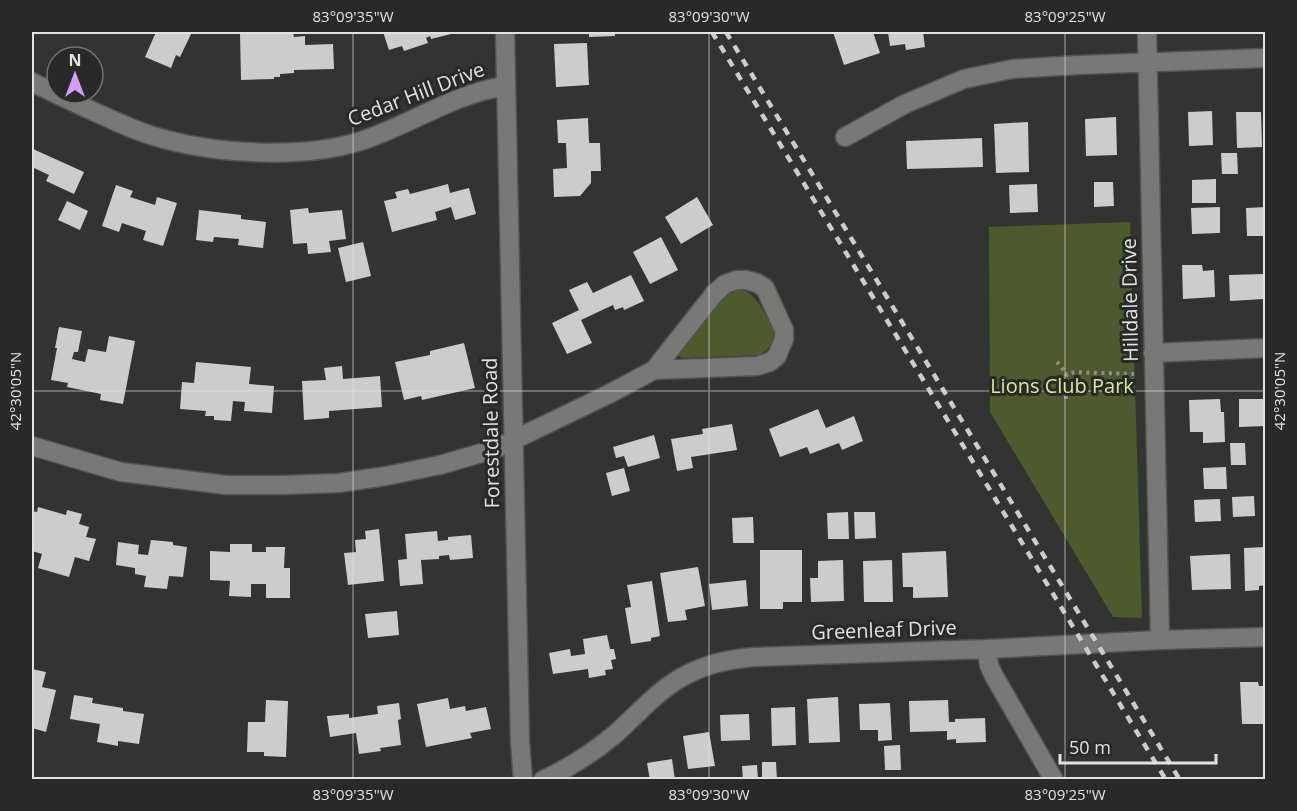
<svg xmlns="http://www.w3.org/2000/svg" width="1297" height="811" viewBox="0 0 1297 811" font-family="'Open Sans',sans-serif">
<rect width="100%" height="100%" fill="#333431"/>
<path fill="#4d5a2d" d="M1130 222 1142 618 1113 617 990 412 989 227Z
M739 289C758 293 764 314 773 329 775 341 771 349 759 355L682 358 677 354 720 298 731 290Z"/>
<path fill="#cccdca" d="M156 32H192L180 57 176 55 171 68 145 57Z
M271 32H293L294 37 305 36V45L333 44 334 69 294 70V73L280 74V77H274V79L241 80 240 33Z
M383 32H450L451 34 431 39 430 36 426 38 428 43 404 51 402 46 389 50Z
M589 32H615V36L589 37Z
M833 32H873L880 53 844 65Z
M888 32H923L925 47 906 50 905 44 890 46Z
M587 43 589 85 556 87 554 44Z
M1212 111 1213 145 1189 146 1188 112Z
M1236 112H1261L1262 147 1237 148Z
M1116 117 1117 155 1086 156 1085 119Z
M588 118 589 143H600L601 171H591V183L580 196 554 197 553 169 567 168 566 143H558L557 120Z
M1028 122 1029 172 996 173 994 124Z
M982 138 983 167 907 169 906 141Z
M33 149 84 172 74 194 46 181 49 175 32 167V152Z
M1221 153H1237L1238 174H1222Z
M1216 179V203H1192V180Z
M1094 182H1113L1114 206 1094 207Z
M448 184 450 193 469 188 476 214 455 220 451 207 435 212 437 220 392 232 384 201 397 198 395 192 408 189 410 194Z
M1037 184 1038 212 1010 213 1009 185Z
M116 185 133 191 130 197 155 205 157 197 177 203 163 246 143 240 146 231 122 223 119 232 102 226Z
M697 197 713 225 681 244 665 217Z
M67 201 88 211 80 230 58 220Z
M1220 207V233L1192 234 1191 208Z
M1266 207V236H1247L1246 208Z
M308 208 309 213 342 210 346 239 329 241 331 252 308 254 307 243 293 244 290 210Z
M199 210 241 215V219L266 222 263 248 238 245 239 239 214 237 213 242 196 240Z
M661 237 678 270 650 284 633 252Z
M363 242 371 276 346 282 338 248Z
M1182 265H1202L1203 271 1214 270 1215 297 1183 299Z
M1263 274 1264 299 1230 301 1229 275Z
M631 275 644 301 624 310 623 307 615 310 613 305 581 320 592 343 567 354 552 323 579 310 569 290 587 282 593 293Z
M59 327 82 331 78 352H74L72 359 85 362 88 349 106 352 109 336 135 341 123 404 100 400 101 394 67 387 68 383 51 380 57 348H55Z
M464 343 475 388 422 400 421 396 404 400 395 362 430 355V351Z
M196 362 251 367 249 384 274 386 272 413 244 411 245 402 233 401 231 421 214 420V416H205L206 411 180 409 182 382 194 383Z
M342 366 343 379 380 376 382 407 329 411V418L304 420 302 381 326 380 324 368Z
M1220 399 1221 412H1224L1225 442 1203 443V432H1190L1189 400Z
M1239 399H1266V426L1239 427Z
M818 409 826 428 854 416 863 441 842 450 839 443 810 454 807 447 780 457 769 429Z
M732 424 737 450 691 457 693 468 677 471 671 439 703 434 702 429Z
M654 435 660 458 628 467 624 456 616 458 613 447Z
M1230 443H1245L1246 465H1231Z
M1226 467 1227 489H1204L1203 468Z
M624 468 630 491 612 496 606 473Z
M1254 496 1255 516 1233 517 1232 497Z
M1220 499 1221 521 1195 522 1194 500Z
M38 507 66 515 67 510 82 514 79 524 89 527 86 537 96 539 89 561 75 557 69 577 38 568 42 554 32 551V511L37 512Z
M848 512 849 539H828L827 513Z
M854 512H875L876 538 855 539Z
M753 517 754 543H733L732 518Z
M379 529 384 581 348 585 344 553 356 552 355 540 366 539 365 531Z
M437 531 438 541 448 540V537L471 535 473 558 450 560 449 555 439 556V559L421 560 423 584 400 586 398 560 407 559 405 534Z
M151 540 173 542V545L187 547 183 577 169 576 167 589 144 587 146 576 135 574V568L116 565 118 542 139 545 138 554 148 555Z
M230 544H252V552H266V547H285L284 568H290V598H266V584H251V597L229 596 230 581 210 580V551L230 552Z
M1266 547V585L1259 586V590L1245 591 1244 548Z
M760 550H802V602H783V609H760Z
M946 551 948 597 913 598V587H903L902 553Z
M1230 554 1231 589 1192 590 1190 556Z
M843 560 844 601 811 602 810 578H818V561Z
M892 560 893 602H864L863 561Z
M698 567 705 606 685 610 687 620 668 622 660 573Z
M746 580 748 606 712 610 709 584Z
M652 581 660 636 651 638V641L631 644 625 608 631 607 627 585Z
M397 611 399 635 368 638 365 614Z
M607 635 610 649H614L616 659 611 660 613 669 605 670 606 675 589 678 588 669 553 674 549 653 570 649 571 656 585 654 583 639Z
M32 669 46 672 42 687 56 690 46 732 32 728Z
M1240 682H1258L1259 686H1266V715H1263V724H1242Z
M74 695 93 698 92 703 123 708V711L144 714 139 744 118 741V746L97 742 100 724 70 719Z
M838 697 840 742 809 743 807 699Z
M448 698 450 709 465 706 466 711 486 707 491 729 470 733 472 738 426 747 417 704Z
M266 700 288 701 286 757 264 756V752H247L248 722H265Z
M948 700 949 722H955V719L985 718 986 742 956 743V739L947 740V731L910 732 909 701Z
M399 703 401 719 398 720 401 745 380 748 381 751 359 754 356 733 330 737 327 716 349 714V718L378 714 377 706Z
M890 703 892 740 878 741V730H860L859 704Z
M795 707 796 745 772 746 771 708Z
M749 714 750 740 721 741 720 715Z
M709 732 715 766 688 769 683 736Z
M900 745 901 770H885L884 746Z
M672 759 675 780H650L647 763Z
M762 762H776L777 780H762Z
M757 765 758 780H743L742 766Z"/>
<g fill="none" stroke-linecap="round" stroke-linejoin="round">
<g stroke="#525351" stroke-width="21">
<path id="minor" d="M505 32 520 742 523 780
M1147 32 1160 640
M32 82C56 94 81 106 106 117 121 124 137 131 153 136 213 154 300 160 361 141 410 125 453 94 505 86
M845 137 905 104 964 79 1012 69 1078 65 1266 58
M1153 353 1266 348
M32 446 121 472 226 485H283L339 483 386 476 440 465 495 449 609 394 654 370 714 294 725 284 737 280H746L757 283 765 288 784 330V339L777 356 770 362 757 366 654 370
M987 649 989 665 994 676 1054 780
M543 780C569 768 591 754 613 736 637 715 659 688 688 674 709 663 731 659 754 657L987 649 1160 640 1266 637"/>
</g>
<path stroke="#8f908e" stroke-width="4" stroke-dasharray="3 4.5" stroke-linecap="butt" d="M1057 362 1067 374
M1066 399 1065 380 1067 374 1075 372 1134 374"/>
<use href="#minor" stroke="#787976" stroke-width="18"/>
<path stroke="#cccdcb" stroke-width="4.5" stroke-dasharray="8 8" stroke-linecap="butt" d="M712 32 1166 780
M726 32 1180 780"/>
</g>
<path fill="none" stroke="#e2e3e1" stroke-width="1.5" stroke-opacity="0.45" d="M353 32V780M709 32V780M1065 32V780M32 391H1266"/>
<g text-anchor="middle" stroke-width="6" stroke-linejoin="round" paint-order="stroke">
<g font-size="20" fill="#e2e3e1" stroke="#292a27">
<text transform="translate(416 94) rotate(-21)" y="7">Cedar Hill Drive</text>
<text transform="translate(1130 300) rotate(-91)" y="7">Hilldale Drive</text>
<text transform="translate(491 433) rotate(-91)" y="7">Forestdale Road</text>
<text transform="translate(884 630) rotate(-2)" y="7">Greenleaf Drive</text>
</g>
<g font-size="20" fill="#d2eb9c" stroke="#292a27">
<text x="1062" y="393">Lions Club Park</text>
</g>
</g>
<rect width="1297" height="811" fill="none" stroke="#292a27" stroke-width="66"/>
<g transform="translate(75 75)"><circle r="28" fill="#292a27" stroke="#737471" stroke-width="1.5"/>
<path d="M0-4.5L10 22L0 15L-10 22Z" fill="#d49cfb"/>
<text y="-9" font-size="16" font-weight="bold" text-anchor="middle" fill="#e2e3e1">N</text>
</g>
<path d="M1060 754v9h156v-9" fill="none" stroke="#e2e3e1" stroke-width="3"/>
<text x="1069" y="754" font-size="18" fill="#e2e3e1" stroke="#292a27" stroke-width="4.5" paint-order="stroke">50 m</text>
<rect x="33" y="33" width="1231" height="745" fill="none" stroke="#e2e3e1" stroke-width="2"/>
<g font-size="15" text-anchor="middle" fill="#e2e3e1">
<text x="353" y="22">83°09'35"W</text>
<text x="709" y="22">83°09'30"W</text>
<text x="1065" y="22">83°09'25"W</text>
<text transform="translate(16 391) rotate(-90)" y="5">42°30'05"N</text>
<text transform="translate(1280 391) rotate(-90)" y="5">42°30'05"N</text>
<text x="353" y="800">83°09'35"W</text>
<text x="709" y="800">83°09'30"W</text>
<text x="1065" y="800">83°09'25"W</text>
</g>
</svg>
